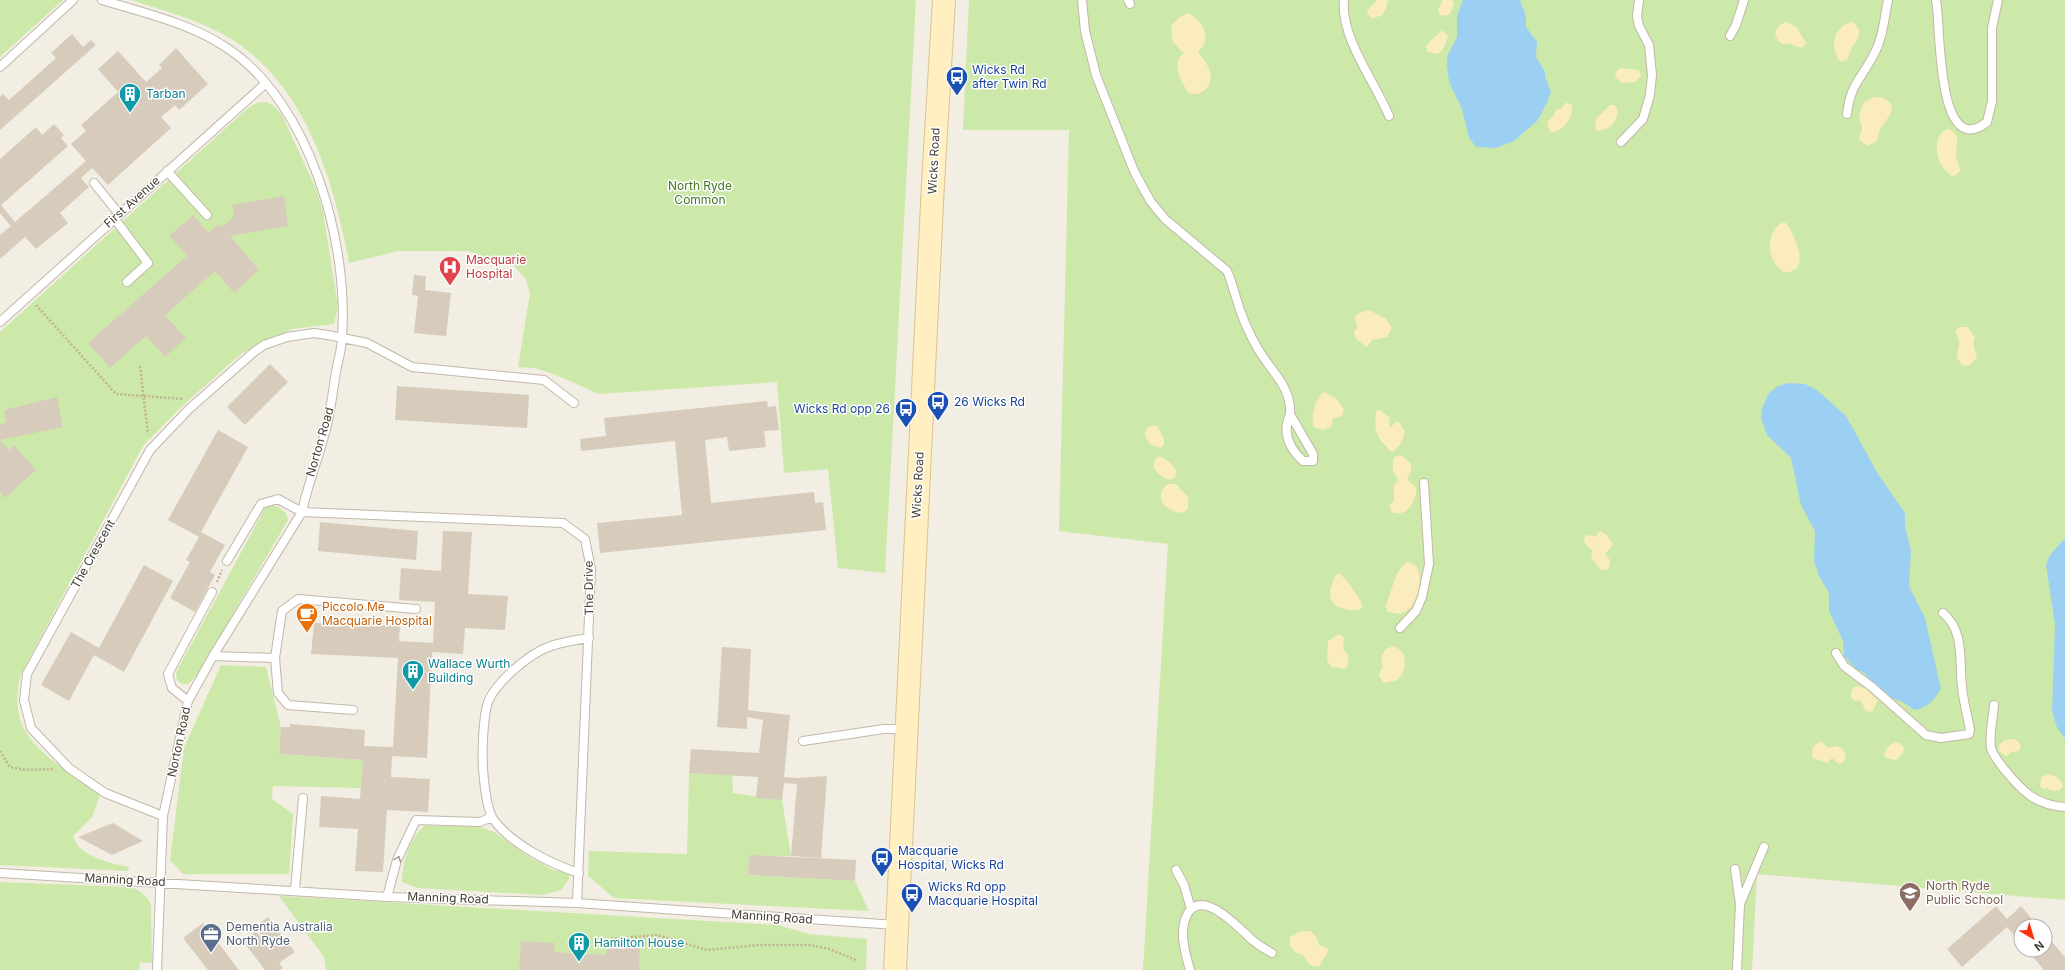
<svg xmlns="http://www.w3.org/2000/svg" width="2065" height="970" viewBox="0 0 2065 970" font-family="Inter,sans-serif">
<rect width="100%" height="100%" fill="#f2eee3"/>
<path fill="#cde9a9" d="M0 0H63L0 57Z
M132 0H916L885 573 838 568 828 469 784 473 777 382 599 394 556 375 535 368 518 367 530 293 525 278 515 267 467 251H398L349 263C334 182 308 91 236 42 204 21 167 12 132 0Z
M969 0H2065V900L1757 874 1752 970H1143L1168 544 1059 531 1069 130H963Z
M266 102 274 106 282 115 316 189 323 212 338 306 334 324 292 329 242 353 181 407 143 446 21 674C2 743 59 760 100 796L92 817 73 836C79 857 111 863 129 867L128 871 0 865V332L248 108 256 103Z
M272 505C281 507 286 511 288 520L196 677 188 684H182L177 680 176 673 179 667 265 508Z
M221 665 266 667 281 727 279 754 363 760 361 788 273 786 272 799 293 814 289 874H183L170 860 184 748Z
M689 773 732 775 733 793 782 800 791 856H749L748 875 855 881 869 911 614 898 588 876 589 851 687 854Z
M424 826H477L494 832 528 856 553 870 566 872 569 875V879L561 890 542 895 417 888 402 882C403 860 408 842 424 826Z
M0 882 128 887C139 889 146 894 151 904L152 963 140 962 139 970H0Z
M279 896 778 925 809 934 867 939 866 970H326L324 957Z"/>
<path fill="#faecbc" d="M1377 0H1388L1386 9 1381 16 1371 18 1368 14 1367 11Z
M1443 0H1452L1454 3 1450 14 1443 16 1440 15 1438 10Z
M1189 13C1198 18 1210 32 1204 44 1203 47 1200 49 1198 51 1202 58 1207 63 1210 71 1214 84 1202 98 1189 93 1181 82 1170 63 1184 53 1173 44 1170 40 1172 25L1181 16Z
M1787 22 1797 28 1806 43 1803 47C1797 48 1796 46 1791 44 1787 43 1784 45 1781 43 1770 35 1777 24 1787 22Z
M1853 22 1859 29C1860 42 1849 47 1848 59L1841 62C1828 49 1834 24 1853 22Z
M1443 30 1448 37 1443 49 1438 54 1428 52 1426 46 1433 38Z
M1620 68 1639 70 1641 76 1635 82 1622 83 1615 77 1616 72Z
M1875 97C1880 97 1885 98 1889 102 1898 111 1883 122 1880 130 1878 134 1878 138 1876 142L1867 146 1859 139 1862 128 1859 115 1861 109 1864 102Z
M1566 103H1569L1572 106C1574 117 1562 133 1551 132L1548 127V121L1553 117 1556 110 1561 109Z
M1609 105H1614L1618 110C1617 121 1611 129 1599 131L1596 129 1595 121C1599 114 1605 112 1609 105Z
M1948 129C1962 133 1956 145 1956 156 1956 161 1960 166 1960 171L1954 176C1938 172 1928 136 1948 129Z
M1782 223H1786C1793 232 1808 263 1794 270 1791 271 1788 274 1785 272 1767 265 1764 232 1782 223Z
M1369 310 1386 319 1392 328 1387 337 1372 340 1367 347 1356 339 1354 332 1357 328 1355 317 1360 313Z
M1959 327H1968L1975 338 1973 344 1977 358 1968 366 1962 365 1957 358C1958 345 1962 343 1955 331Z
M1324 392 1337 399 1344 410 1341 417 1333 418 1331 427 1323 430 1314 427C1310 417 1315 398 1324 392Z
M1380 410 1390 418 1389 428 1398 421 1405 432 1401 443 1394 451C1389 451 1389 449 1386 446 1374 435 1375 427 1376 411Z
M1151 426H1157L1164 439V445L1160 448 1150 444 1145 436 1146 429Z
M1401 455 1411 464V472L1407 478 1410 483 1416 487C1418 499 1406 519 1392 512L1389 505 1394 501V485L1398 480 1393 471V459L1396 456Z
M1160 456 1170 462 1176 471 1175 477C1167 484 1158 474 1153 467L1156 458Z
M1168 484H1176L1188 497V508L1183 513C1167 512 1151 498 1168 484Z
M1600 531 1606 534 1613 545 1605 554C1610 560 1612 561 1608 569L1601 570 1591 557 1593 551 1587 546 1584 541 1585 536 1590 535 1595 537Z
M1407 562C1427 564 1420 596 1411 607 1408 610 1404 612 1400 614L1388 612 1385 606C1393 592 1393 572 1407 562Z
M1338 573C1344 575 1362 600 1363 607L1359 610C1342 611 1324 605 1332 584 1334 580 1334 576 1338 573Z
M1339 634 1344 637 1343 649 1348 655V666L1344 669 1332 667 1327 661 1328 641Z
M1393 646C1409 651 1407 669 1398 680L1384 683 1379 676 1380 671 1383 668 1381 656 1386 649Z
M1856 686 1866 689 1878 700 1872 712 1866 711 1861 701 1853 700 1851 697V690Z
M2015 739 2021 745 2019 751 2011 752 2006 756 1999 751V745L2005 740Z
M1822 742 1828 748 1837 746 1843 749 1846 758 1842 763 1839 764 1832 758 1827 763 1813 758C1810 750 1814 743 1822 742Z
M1895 742C1909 744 1904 754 1896 760L1886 758 1884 754 1888 747Z
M2047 774C2054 775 2061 778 2063 786L2059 791 2050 790 2047 788 2043 789 2040 786 2041 778Z
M1301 931H1310L1316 936 1319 945 1327 948 1328 952 1319 966C1310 968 1307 961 1303 955L1295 952 1290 946V937Z"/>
<path fill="#9cd0f3" d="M1463 0H1520L1526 16V27L1537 42 1536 57 1545 72V77L1551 91 1548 101 1537 121 1514 141 1496 148 1476 147 1469 138 1462 109 1449 82 1447 65V57L1457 37V16Z
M1788 383 1805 384 1817 390 1846 416 1878 474 1905 513V527L1911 550 1909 586 1925 618 1941 689 1933 700 1926 706 1917 710 1913 709 1903 702 1887 697 1864 673 1856 669 1844 656 1843 641 1829 611V593L1819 576 1814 561 1815 531 1801 505 1791 458 1767 435 1761 418 1762 408 1769 393 1778 386Z
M2065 538V738L2057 728 2052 711 2055 624 2046 565 2050 555Z"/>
<path fill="#d7ccbb" d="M72 34 83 47 91 40 96 45 0 130V97L3 94 9 100 56 58 51 53Z
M176 48 208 84 179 110 175 105 161 117 171 128 108 185 92 168 81 178 89 187 60 213 68 223 36 249 25 237 0 259V235L11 226 0 213V159L36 127 42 135 54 124 64 135 61 138 68 146 1 205 15 222 86 161 71 144 86 131 81 125 118 92 98 69 118 51 146 82 162 68 159 65Z
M284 196 288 226 230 236 259 270 234 293 215 271 165 315 186 338 165 357 146 336 110 368 88 343 187 256 169 236 193 215 209 233 219 224 222 227 234 216 232 205Z
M414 275 426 276 425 290 451 293 446 336 414 333 418 296 412 295Z
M270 364 288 382 245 425 227 407Z
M397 386 529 395 527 428 395 420Z
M57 397 63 427 0 440 9 450 14 445 36 470 5 498 0 492V426L6 421 4 410Z
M767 401 768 407 776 406 779 430 764 431 766 447 729 451 727 437 705 440 711 503 814 492 815 503 823 502 826 530 600 553 597 523 682 515 675 441 581 451 580 439 606 436 604 418Z
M218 430 248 447 201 532 225 545 210 572 215 575 195 612 170 598 190 562 186 560 199 537 168 520Z
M320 522 418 531 416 560 318 551Z
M443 531 472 532 468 594 508 596 505 630 465 628 463 654 432 652 427 758 392 756 391 777 430 779 428 812 387 810 383 872 355 871 358 829 319 827 321 796 360 799 363 760 279 754 281 727H290V724L365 730 364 746 393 747 398 658 311 654 314 623 400 626 399 641 433 643 435 602 399 600 401 568 441 571Z
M144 565 173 581 124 672 94 655 69 701 41 685 71 632 99 648Z
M722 647 751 649 748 710 790 715 784 777 798 778 827 776 821 858 791 856 797 784 784 783 782 800 756 798 758 777 689 773 691 749 759 753 763 720 747 717V729L717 727Z
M113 823 143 841 112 855 78 837Z
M749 855 856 860 855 881 748 875Z
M1996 906 2007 919 2021 906 2038 926H2021V943L2007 927 1962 967 1947 949Z
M268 917 295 952 279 963 283 968 280 970H265L243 941 256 931 265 943 267 942 255 927Z
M203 923 239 970H208L183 938Z
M2045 934 2065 957V970H2044L2027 950H2045Z
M521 941 555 943 554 952 606 955 607 946 640 948 639 970H519Z"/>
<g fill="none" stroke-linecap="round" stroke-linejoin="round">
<g stroke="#c1b8a8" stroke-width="10">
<path id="lane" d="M102 0C144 13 190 23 227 48 310 103 349 242 342 337 342 349 338 360 336 372 333 390 331 408 327 425 320 455 308 482 302 512L213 656 188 701 163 816 157 970
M1082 0 1085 31 1096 75 1134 171 1142 186 1151 202 1165 219 1227 271C1231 279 1232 286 1235 294 1240 312 1248 332 1258 349 1270 370 1292 387 1290 414
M1128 0 1130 4
M1344 0C1340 37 1375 82 1389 116
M1936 0C1941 20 1935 163 1987 122L1992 101V28L1998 0
M1730 36 1736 25 1744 0
M0 67 73 0
M1847 114C1851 83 1860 81 1873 56 1883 39 1884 19 1888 0
M1621 142 1643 119 1650 95 1652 75 1649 45 1639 26 1637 16 1639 0
M167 171 207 215
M94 183 119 214
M114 218 148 263 127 282
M0 322 265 84
M1290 414 1313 454V461H1303C1289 448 1282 432 1290 414Z
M227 561 261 504 278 499 302 512 563 523 585 539 591 569 577 903
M1400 628 1416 611 1422 597 1429 564 1424 483
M1836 653 1844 666 1872 687 1926 735 1941 738 1969 734 1970 729C1967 715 1963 700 1962 686 1959 662 1965 631 1943 613
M213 656 275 658 282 611 298 599 416 609
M275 658 278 693 288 705 353 710
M188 701 172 688 168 674 212 592
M1994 705C1993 719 1989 734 1991 748 1993 756 2000 763 2004 769 2022 791 2035 805 2065 807
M803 741 884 729H905
M163 816 105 793 69 768 31 728 24 700 27 674 150 450 189 409 254 352 264 345 287 337 314 333 328 335 367 343 412 367 544 380 574 403
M1735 869 1740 904 1737 970
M1176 870 1184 885 1191 909
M0 873 387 897 577 903 896 925
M579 873C551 864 511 844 493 819 486 807 484 782 483 769 482 752 483 717 488 702 496 682 528 655 548 647 561 642 575 640 589 638
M295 890 303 798
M387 897 397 860 416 820 480 822 492 817
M1740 904 1764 847
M1190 970C1185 952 1178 930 1188 913 1203 888 1240 929 1251 939 1258 945 1264 949 1272 953"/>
</g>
<g stroke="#d8c492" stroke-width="24">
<path id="secondary" d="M895 970 933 183 944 0"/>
</g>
<path stroke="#c1b196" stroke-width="2.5" stroke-dasharray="2 2" stroke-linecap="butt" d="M36 305 116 394 184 399
M140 366 148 434
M217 582 222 570
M0 751 10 767 25 770 54 769
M611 939 657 935 707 950 759 945H810L829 949 856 960"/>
<use href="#lane" stroke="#fff" stroke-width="8"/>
<use href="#secondary" stroke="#ffefc1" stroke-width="22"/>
</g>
<defs><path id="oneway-chevron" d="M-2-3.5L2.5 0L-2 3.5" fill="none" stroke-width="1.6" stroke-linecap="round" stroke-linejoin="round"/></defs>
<use stroke="#a29e99" href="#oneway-chevron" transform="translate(398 859) rotate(-69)"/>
<defs>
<g id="bus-pin" transform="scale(1.15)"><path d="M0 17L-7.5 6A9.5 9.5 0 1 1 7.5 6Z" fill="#1a4fb4" stroke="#fff"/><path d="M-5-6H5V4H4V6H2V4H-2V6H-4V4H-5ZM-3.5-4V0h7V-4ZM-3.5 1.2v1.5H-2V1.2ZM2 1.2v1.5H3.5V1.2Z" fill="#fff"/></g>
<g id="building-pin" transform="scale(1.15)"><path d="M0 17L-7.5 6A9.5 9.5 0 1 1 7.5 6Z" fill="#0f9aa8" stroke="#fff"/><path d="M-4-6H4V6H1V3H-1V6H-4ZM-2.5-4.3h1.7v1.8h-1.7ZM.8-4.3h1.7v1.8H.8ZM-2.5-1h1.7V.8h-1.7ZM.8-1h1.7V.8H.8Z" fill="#fff"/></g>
<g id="hospital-pin" transform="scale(1.15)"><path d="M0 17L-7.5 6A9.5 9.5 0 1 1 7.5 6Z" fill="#e0444e" stroke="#fff"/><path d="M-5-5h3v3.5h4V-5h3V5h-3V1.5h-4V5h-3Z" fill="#fff"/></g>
<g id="cafe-pin" transform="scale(1.15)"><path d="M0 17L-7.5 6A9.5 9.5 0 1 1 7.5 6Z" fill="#e8710a" stroke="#fff"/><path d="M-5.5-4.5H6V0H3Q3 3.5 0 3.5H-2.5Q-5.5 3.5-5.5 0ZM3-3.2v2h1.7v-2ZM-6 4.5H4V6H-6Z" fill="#fff"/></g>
<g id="school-pin" transform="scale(1.15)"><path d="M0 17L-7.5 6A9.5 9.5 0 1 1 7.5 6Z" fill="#8d6e63" stroke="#fff"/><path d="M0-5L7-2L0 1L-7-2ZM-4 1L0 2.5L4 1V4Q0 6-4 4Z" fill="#fff"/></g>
<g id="office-pin" transform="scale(1.15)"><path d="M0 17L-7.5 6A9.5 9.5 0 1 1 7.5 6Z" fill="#5c6f8a" stroke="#fff"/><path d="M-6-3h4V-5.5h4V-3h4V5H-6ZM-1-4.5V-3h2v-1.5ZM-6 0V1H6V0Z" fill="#fff"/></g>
</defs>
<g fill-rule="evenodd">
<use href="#bus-pin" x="957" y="77"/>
<use href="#building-pin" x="130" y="94"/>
<use href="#hospital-pin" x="450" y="267"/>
<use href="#bus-pin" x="938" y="402"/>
<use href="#bus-pin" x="906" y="409"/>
<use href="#cafe-pin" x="307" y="614"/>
<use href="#building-pin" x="413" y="671"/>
<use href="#bus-pin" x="882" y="858"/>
<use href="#school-pin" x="1910" y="893"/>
<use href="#bus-pin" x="912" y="894"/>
<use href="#office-pin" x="211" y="934"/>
<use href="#building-pin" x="579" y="943"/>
</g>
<g text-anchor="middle" stroke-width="3" stroke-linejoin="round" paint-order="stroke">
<g font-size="12" fill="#164399" stroke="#fff" text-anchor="start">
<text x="972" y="74">Wicks Rd<tspan x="972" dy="14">after Twin Rd</tspan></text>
<text x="954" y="406">26 Wicks Rd</text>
<text x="890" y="413" text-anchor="end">Wicks Rd opp 26</text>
<text x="898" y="855">Macquarie<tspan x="898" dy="14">Hospital, Wicks Rd</tspan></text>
<text x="928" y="891">Wicks Rd opp<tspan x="928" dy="14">Macquarie Hospital</tspan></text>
</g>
<g font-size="12" fill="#0d838f" stroke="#fff" text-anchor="start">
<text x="146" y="98">Tarban</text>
<text x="428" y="668">Wallace Wurth<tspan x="428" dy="14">Building</tspan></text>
<text x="594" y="947">Hamilton House</text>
</g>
<g font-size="12" fill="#443e33" stroke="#fff">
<text transform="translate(934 161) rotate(-87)" y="4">Wicks Road</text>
<text transform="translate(132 202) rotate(-42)" y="4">First Avenue</text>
<text transform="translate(320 442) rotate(-74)" y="4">Norton Road</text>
<text transform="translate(918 485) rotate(-87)" y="4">Wicks Road</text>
<text transform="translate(93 554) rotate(-61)" y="4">The Crescent</text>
<text transform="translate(589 588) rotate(-91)" y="4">The Drive</text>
<text transform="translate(179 742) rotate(-78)" y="4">Norton Road</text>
<text transform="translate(125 880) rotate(3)" y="4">Manning Road</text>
<text transform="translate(448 898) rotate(2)" y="4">Manning Road</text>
<text transform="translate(772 917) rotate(4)" y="4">Manning Road</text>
</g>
<g font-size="12" fill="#457824" stroke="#fff">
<text x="700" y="190">North Ryde<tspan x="700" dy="14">Common</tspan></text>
</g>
<g font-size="12" fill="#be3a42" stroke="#fff" text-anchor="start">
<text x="466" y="264">Macquarie<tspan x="466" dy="14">Hospital</tspan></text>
</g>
<g font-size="12" fill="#c56008" stroke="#fff" text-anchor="start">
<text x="322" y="611">Piccolo Me<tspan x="322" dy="14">Macquarie Hospital</tspan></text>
</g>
<g font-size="12" fill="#785e54" stroke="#fff" text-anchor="start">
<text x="1926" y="890">North Ryde<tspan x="1926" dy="14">Public School</tspan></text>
</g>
<g font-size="12" fill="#4e5e75" stroke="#fff" text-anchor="start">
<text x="226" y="931">Dementia Australia<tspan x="226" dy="14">North Ryde</tspan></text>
</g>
</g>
<g transform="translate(2033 938) rotate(142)"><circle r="19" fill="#ffffff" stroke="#b4b2ad"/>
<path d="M0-3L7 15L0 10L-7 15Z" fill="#ff300e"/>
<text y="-6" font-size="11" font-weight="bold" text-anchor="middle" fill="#443e33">N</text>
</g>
</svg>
